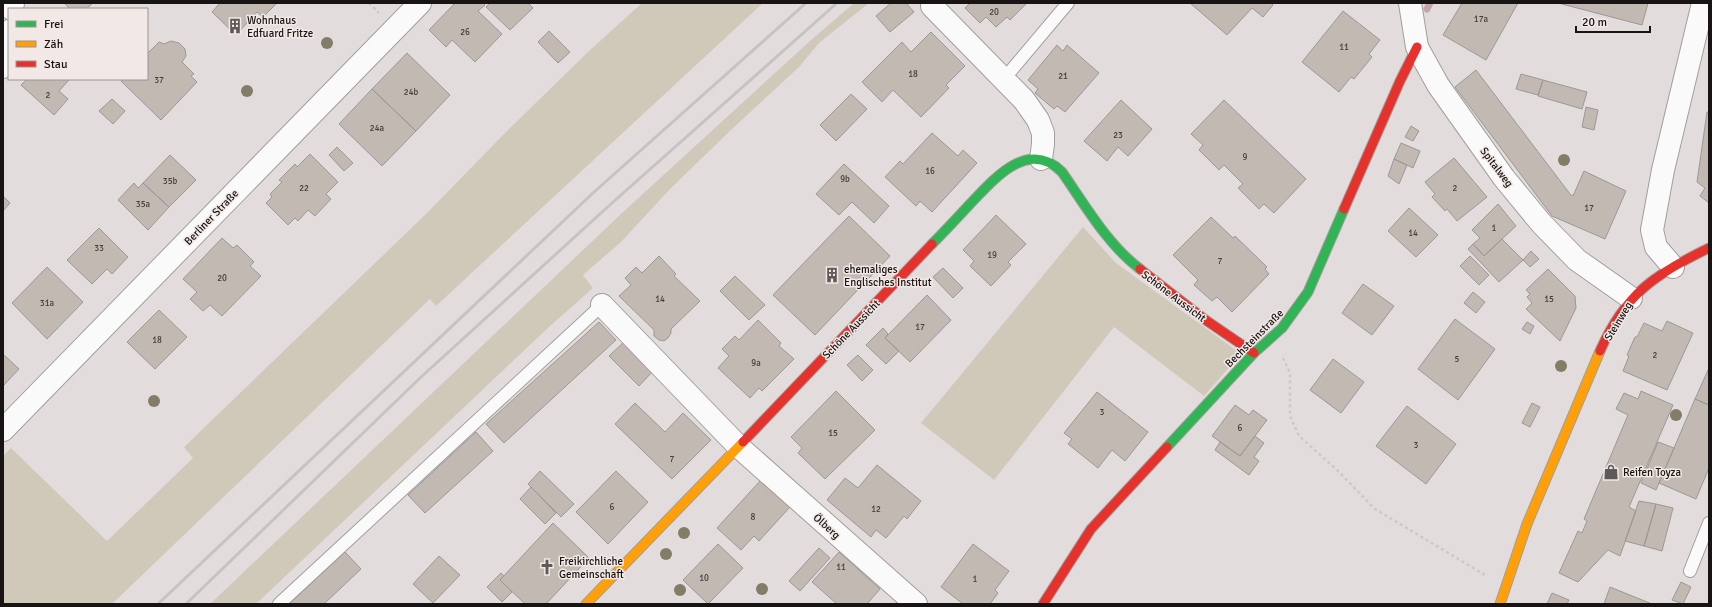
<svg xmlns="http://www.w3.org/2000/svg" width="1712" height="607" viewBox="0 0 1712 607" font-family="Signika,sans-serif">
<rect width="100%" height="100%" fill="#e2dddc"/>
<path fill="#d0c9ba" d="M642 3H763L436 306 430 299 112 604H3V456L11 448 107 541 193 458 184 447 427 213 506 132 588 52Z
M854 3H869L819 43 799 67 731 130 670 189 621 242 583 275 593 288 549 327 256 604H210L622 213 811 40Z
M1083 227 1116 263 1241 354 1204 396 1114 327 994 480 921 423Z"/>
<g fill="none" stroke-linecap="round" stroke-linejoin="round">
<path stroke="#c4a4b1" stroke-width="7" d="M1427 9 1430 3"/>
</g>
<path fill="#c2b9b2" stroke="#9b9896" d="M64 3H93L86 9H70Z
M220 3H277L263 17 257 12 236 35 212 12Z
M455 3H483L485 5 478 11 502 34 475 62 452 40 446 47 429 30Z
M490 3H528L533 8 510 30 486 7Z
M891 3H906L914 12 890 32 876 16Z
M970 3H1027L1010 20 1007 17 996 27 986 17 980 23 965 8Z
M1190 3H1271L1273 5 1263 17 1252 8 1227 35Z
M1462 3H1518L1486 60 1443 35Z
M1558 3H1648L1642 25Z
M1343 11 1380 40 1369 54 1372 57 1354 79 1351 77 1339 92 1302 62Z
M549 31 570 52 558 63 538 42Z
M931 32 965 66 946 85 949 88 921 117 893 90 882 102 862 82 902 42 911 52Z
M171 41 179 43 185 49 186 56 182 62 194 74 191 76 197 82 161 120 121 81 123 79H147V54L159 42 164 44Z
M1057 45 1063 51 1067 45 1099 73 1065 112 1057 106 1054 109 1035 93 1038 89 1028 80Z
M407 53 450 95 416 131 372 89Z
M1476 70 1570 194 1573 196 1584 171 1626 191 1605 239 1552 216 1455 87Z
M1521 74 1543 80 1538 95 1516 89Z
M27 79H68L69 80 59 91 68 99 54 115 21 85Z
M1543 80 1587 92 1582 109 1538 96Z
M372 89 416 131 382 166 339 124Z
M851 94 867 109 836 141 820 125Z
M112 99 125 111 113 124 99 111Z
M1121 100 1152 129 1128 156 1118 147 1107 161 1084 141Z
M1224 100 1306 179 1274 213 1264 204 1259 209 1238 188 1243 184 1224 165 1219 170 1199 150 1203 145 1191 134Z
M1586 107 1598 110 1594 130 1582 127Z
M1707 112H1709V203L1700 196 1705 188 1697 182Z
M1411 126 1419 131 1413 141 1405 137Z
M932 133 958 156 963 150 977 163 932 212 920 201 916 206 885 177 900 161 903 164Z
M1401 143 1420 151 1413 168 1394 159Z
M337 147 353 163 344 171 329 155Z
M310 154 338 182 326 194 331 199 315 216 308 210 298 221 295 218 288 225 266 203 272 197 270 194 282 182 279 180 295 164 297 167Z
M170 155 196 180 169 207 143 183Z
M1454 158 1487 197 1457 221 1447 209 1445 211 1432 197 1435 194 1425 182Z
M1394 159 1407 165 1399 184 1388 176Z
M844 164 889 206 874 223 852 202 839 215 816 194Z
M134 183 138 188 143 183 169 207 148 230 118 200Z
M3 196 10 203 3 211Z
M1498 204 1516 226 1484 256 1473 244 1480 238 1472 230Z
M1409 208 1438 235 1416 257 1388 231Z
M996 215 1026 244 1008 262 1011 265 991 286 970 266 974 261 963 250Z
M849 216 890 256 815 335 773 295Z
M1211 217 1233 238 1235 236 1267 267 1265 269 1269 274 1232 312 1217 297 1212 301 1194 285 1198 280 1173 255Z
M99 228 128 257 112 274 107 269 92 284 67 260Z
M222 238 233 248 237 245 254 262 250 266 261 276 222 316 210 305 203 311 190 299 197 292 183 279Z
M1502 239 1523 260 1499 282 1468 249 1473 244 1484 256Z
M1531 251 1539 259 1530 267 1523 260Z
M659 256 676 274 674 276 700 301 671 329V333L668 338 664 341 659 340 654 336V330L619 296 631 285 625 278 636 267 642 273Z
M1470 256 1489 275 1479 285 1460 266Z
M47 267 83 302 47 339 12 303Z
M943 268 963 288 953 298 933 277Z
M1548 269 1575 296 1576 308 1560 341 1526 309 1532 303 1527 297 1530 294 1526 290Z
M735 276 765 305 749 320 720 291Z
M1363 284 1394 306 1372 335 1342 313Z
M1473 292 1485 302 1476 313 1464 303Z
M927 295 951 320 910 362 885 338Z
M159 310 187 337 155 369 127 342Z
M1455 319 1495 349 1458 400 1418 369Z
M758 320 781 343 779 346 794 359 762 391 759 388 750 398 718 368 729 356 722 349 735 336 739 340Z
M1667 321 1693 333 1667 390 1623 371 1629 356 1627 355 1635 337H1637L1644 323 1662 331Z
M599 322 616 340 504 443 486 424Z
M1527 322 1534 326 1530 334 1522 329Z
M883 328 888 334 885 338 899 351 886 364 866 345Z
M625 341 654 370 639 386 609 356Z
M3 354 19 369 3 386Z
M858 355 873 370 862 381 847 365Z
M1333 359 1364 382 1341 413 1310 390Z
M1709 368V405L1695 399Z
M836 391 875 430 825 479 798 453 802 448 791 437Z
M1641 391 1673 405 1629 507 1636 511 1620 556 1608 550 1578 582 1559 573 1578 531 1582 533 1587 521 1584 519 1628 415 1616 409 1624 393 1638 399Z
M1097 392 1148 432 1125 461 1112 450 1098 468 1068 444 1072 439 1064 433Z
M1695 399 1709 405V468L1696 499 1659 483Z
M635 403 665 432 683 413 711 440 672 479 615 424Z
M1532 403 1540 407 1530 427 1522 423Z
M1235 405 1249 415 1253 410 1267 420 1240 456 1212 436Z
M1407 406 1456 444 1426 484 1376 446Z
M476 432 493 451 425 513 408 495Z
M1255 436 1264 443 1254 457 1259 461 1249 475 1215 450 1220 442 1240 456Z
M1658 442 1674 448 1656 490 1641 483Z
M877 465 921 501 907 519 904 516 886 538 876 530 871 537 827 500 845 478 858 488Z
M540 471 574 504 561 517 528 484Z
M616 471 648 502 608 544 576 512Z
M761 480 790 507 759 541 754 536 741 550 717 528Z
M531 487 556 513 545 524 520 499Z
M1639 501 1656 504 1644 546 1625 541Z
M1656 504 1673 508 1662 551 1644 546Z
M553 523 589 558 546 604H525L500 580Z
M718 544 743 568 708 604 683 580Z
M973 544 1009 571 995 590 998 593 990 604H963L941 587Z
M819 548 830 558 800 591 789 581Z
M345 552 361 569 324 604H289Z
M839 552 880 589 867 604H837L812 582Z
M439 556 460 575 433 603 413 584Z
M501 573 504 576 500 580 512 592 502 602 487 587Z
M1681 582 1691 587 1683 604 1672 600Z
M1610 587 1652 604H1604Z
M1552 593 1569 600 1567 604H1547Z"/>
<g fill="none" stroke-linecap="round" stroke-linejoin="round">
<g stroke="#a29e9d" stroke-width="14">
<path id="lane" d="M1004 79 1068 3
M1690 571 1709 523
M279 604 602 305"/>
</g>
<g stroke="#a29e9d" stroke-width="24">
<path id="street" d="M1410 3 1417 47 1438 85 1504 178 1541 223 1577 260 1631 298
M932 6 1024 100 1038 120 1043 133V144L1041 159
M12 9 13 3
M3 67 9 31
M1673 267 1656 247 1652 230 1663 170 1703 3
M602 305 739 447 916 604
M3 430 420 3"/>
</g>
<g stroke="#a29e9d" stroke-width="11">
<path id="fast" d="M932 244C945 231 958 217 970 204 994 179 1028 138 1062 172 1085 205 1107 244 1140 269
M1167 447 1254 353 1282 328 1308 292 1344 209"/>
</g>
<g stroke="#a29e9d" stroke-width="11">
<path id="slow" d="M586 604 743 442
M1500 604 1527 524 1600 351"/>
</g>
<g stroke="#a29e9d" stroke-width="11">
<path id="jam" d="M1344 209 1400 81 1417 47
M1140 269 1207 321 1254 353
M1600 351C1625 294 1655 274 1709 248
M743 442 932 244
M1043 604 1091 529 1167 447"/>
</g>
<path stroke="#cbc9c9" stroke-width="2.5" stroke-dasharray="3 3" stroke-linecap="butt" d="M369 3 379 13
M1283 358 1290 373V416L1299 436 1336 469 1375 509 1485 575"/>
<use href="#lane" stroke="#fbfafa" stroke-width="12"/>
<use href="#street" stroke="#fbfafa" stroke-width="22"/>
<use href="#fast" stroke="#30b455" stroke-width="9"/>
<use href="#slow" stroke="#ff9f0a" stroke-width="9"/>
<use href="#jam" stroke="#e5322d" stroke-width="9"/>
<path stroke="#c5c4c3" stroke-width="3" d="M158 604 593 193 806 3
M186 604 420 378 612 203 837 3"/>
</g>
<g fill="#837c67">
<circle cx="327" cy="43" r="6"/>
<circle cx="247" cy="91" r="6"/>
<circle cx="1564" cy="160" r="6"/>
<circle cx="1561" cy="366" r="6"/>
<circle cx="154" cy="401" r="6"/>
<circle cx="1676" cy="415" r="6"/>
<circle cx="684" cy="533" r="6"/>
<circle cx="666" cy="554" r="6"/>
<circle cx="762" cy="589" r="6"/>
<circle cx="680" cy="590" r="6"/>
</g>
<defs>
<g id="building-bare" transform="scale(1.2)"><path d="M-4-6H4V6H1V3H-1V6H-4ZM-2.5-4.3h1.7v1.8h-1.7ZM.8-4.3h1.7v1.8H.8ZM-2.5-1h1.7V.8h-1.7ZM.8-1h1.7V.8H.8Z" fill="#5e5a59" stroke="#f2e9e6" stroke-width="2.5" paint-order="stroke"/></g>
<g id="shop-bare" transform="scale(1.2)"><path d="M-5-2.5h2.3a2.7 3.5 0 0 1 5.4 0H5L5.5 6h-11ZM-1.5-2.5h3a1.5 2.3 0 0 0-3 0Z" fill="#5e5a59" stroke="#f2e9e6" stroke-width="2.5" paint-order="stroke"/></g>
<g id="church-bare" transform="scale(1.2)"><path d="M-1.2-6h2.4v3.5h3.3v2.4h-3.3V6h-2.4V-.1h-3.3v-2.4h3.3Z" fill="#5e5a59" stroke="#f2e9e6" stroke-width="2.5" paint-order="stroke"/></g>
</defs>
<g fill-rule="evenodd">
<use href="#building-bare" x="235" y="26"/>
<use href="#building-bare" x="832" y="275"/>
<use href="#shop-bare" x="1611" y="472"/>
<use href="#church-bare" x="547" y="567"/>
</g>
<g text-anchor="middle" stroke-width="3" stroke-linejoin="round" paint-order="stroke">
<g font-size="9" fill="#423d3b">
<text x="994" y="15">20</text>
<text x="1481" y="22">17a</text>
<text x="465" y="35">26</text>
<text x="1344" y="50">11</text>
<text x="913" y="77">18</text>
<text x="1063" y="79">21</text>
<text x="159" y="83">37</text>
<text x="411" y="95">24b</text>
<text x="48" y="98">2</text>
<text x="377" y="131">24a</text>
<text x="1118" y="138">23</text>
<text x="1245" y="160">9</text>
<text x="930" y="174">16</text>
<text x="845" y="182">9b</text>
<text x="170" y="184">35b</text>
<text x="304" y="191">22</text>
<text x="1455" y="191">2</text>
<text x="143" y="207">35a</text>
<text x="1589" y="211">17</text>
<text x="1494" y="231">1</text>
<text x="1413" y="236">14</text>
<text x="99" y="251">33</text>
<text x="992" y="258">19</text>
<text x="1220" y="264">7</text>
<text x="222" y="281">20</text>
<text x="660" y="302">14</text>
<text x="1549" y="302">15</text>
<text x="47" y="306">31a</text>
<text x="920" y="330">17</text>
<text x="157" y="343">18</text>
<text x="1655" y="358">2</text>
<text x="1457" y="362">5</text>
<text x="756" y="366">9a</text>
<text x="1102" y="415">3</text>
<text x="1240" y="431">6</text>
<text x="833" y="436">15</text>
<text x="1416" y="448">3</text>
<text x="672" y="462">7</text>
<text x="612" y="510">6</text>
<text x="876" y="512">12</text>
<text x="753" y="520">8</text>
<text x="841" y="570">11</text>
<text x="704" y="581">10</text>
<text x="975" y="582">1</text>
</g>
<g font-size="11" fill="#171413" stroke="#f2e9e6" text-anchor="start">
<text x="247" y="24">Wohnhaus<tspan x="247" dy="13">Edfuard Fritze</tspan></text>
<text x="844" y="273">ehemaliges<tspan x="844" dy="13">Englisches Institut</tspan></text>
<text x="1623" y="476">Reifen Toyza</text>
<text x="559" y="565">Freikirchliche<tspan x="559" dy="13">Gemeinschaft</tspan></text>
</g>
<g font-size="11" fill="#171413" stroke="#f2e9e6">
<text transform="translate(1497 167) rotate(53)" y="4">Spitalweg</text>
<text transform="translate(211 217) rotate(-46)" y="4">Berliner Straße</text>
<text transform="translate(1174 296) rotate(37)" y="4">Schöne Aussicht</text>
<text transform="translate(1618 321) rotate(-59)" y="4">Steinweg</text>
<text transform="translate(851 329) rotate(-46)" y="4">Schöne Aussicht</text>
<text transform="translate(1254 338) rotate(-45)" y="4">Bechsteinstraße</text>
<text transform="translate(827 526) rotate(42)" y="4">Ölberg</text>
</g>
</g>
<rect width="1712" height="607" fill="none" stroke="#171413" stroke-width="8"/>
<rect x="8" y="8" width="140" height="72" fill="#f2e9e6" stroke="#9a9492"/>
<rect x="16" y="21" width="20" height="6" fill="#30b455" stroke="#9a9492"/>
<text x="44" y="28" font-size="12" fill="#171413">Frei</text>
<rect x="16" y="41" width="20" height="6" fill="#ff9f0a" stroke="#9a9492"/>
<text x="44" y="48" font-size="12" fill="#171413">Zäh</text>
<rect x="16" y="61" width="20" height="6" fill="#e5322d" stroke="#9a9492"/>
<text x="44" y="68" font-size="12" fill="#171413">Stau</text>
<path d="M1576 26v6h74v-6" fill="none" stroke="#171413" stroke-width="2"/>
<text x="1582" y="26" font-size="12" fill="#171413" stroke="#f2e9e6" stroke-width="3" paint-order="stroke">20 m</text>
</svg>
